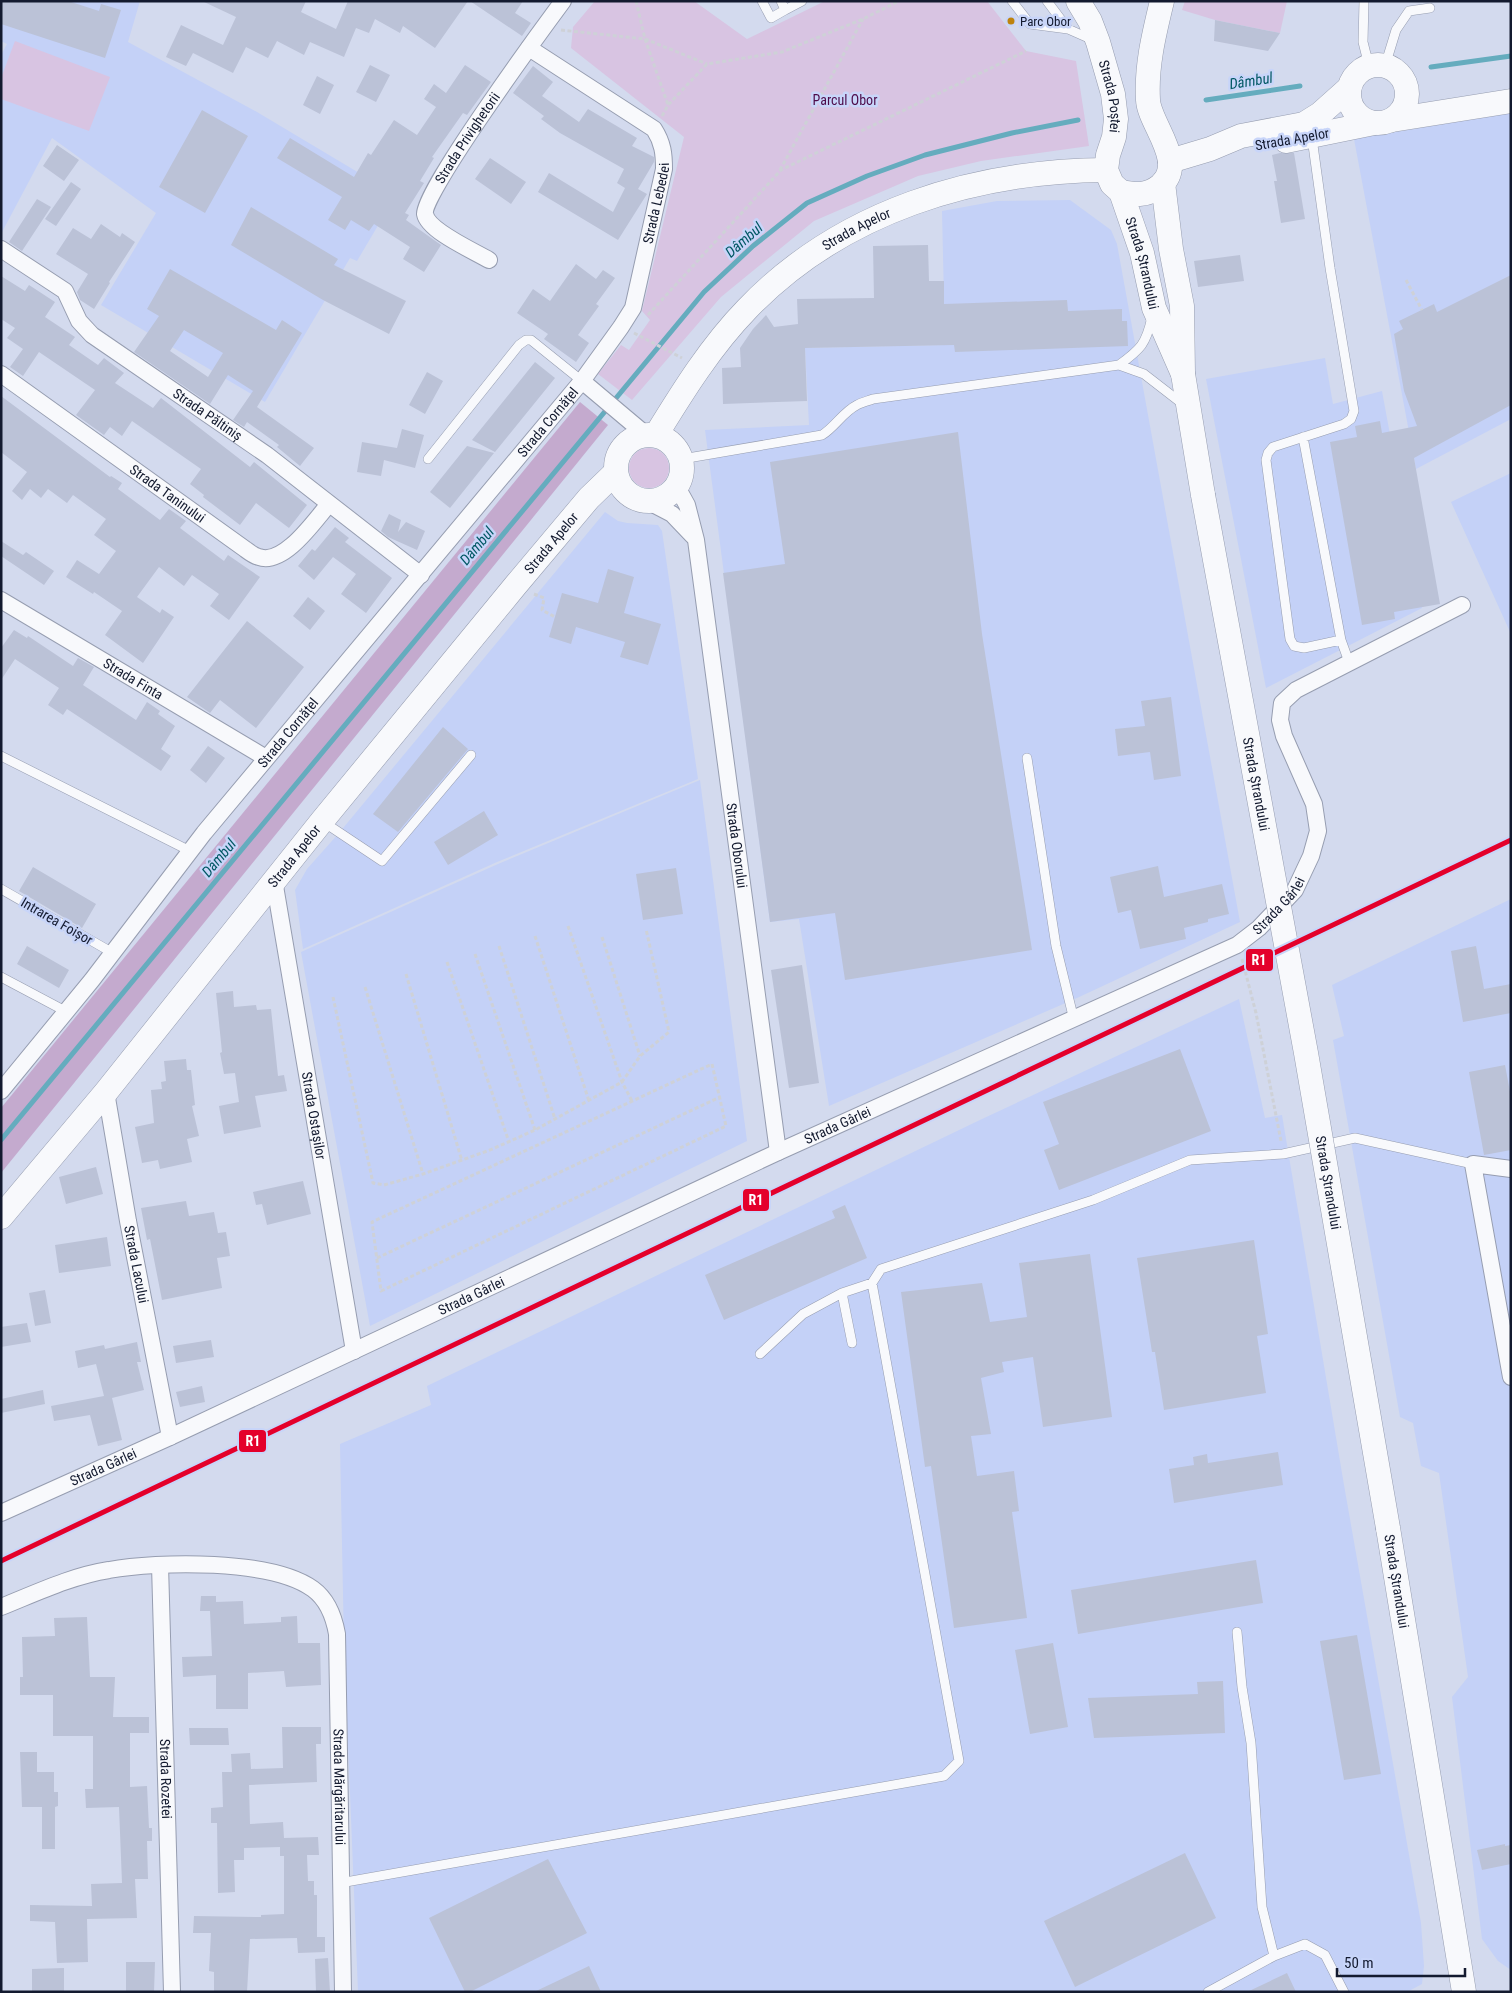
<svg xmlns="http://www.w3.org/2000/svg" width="1512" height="1993" viewBox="0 0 1512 1993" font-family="'Roboto Condensed',sans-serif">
<rect width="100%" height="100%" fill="#d3daee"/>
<path fill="#c4d1f7" d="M1 1H140L128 42 257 112 396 195 357 261 350 258 265 402 101 305 156 213 52 138 1 234V55L7 44 1 41Z
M1511 113V419L1416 469 1354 139Z
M1070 200 1111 230 1117 244 1240 922 1077 998 829 1106 799 919 770 922 705 430 809 425 805 348 945 345 942 211 997 201Z
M1325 358 1333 404 1382 391 1422 608 1266 688 1206 379Z
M1511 473V634L1451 502Z
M605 512 618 521 627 523 658 525 662 531 698 779 497 862 303 949 295 890 307 869 339 833Z
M700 780 747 1141 370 1326 301 952 498 864Z
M1511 899V1970L1498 1961 1482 1939 1452 1697 1468 1677 1439 1473 1421 1466 1413 1423 1400 1417 1333 1040 1344 1036 1332 985Z
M1239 999 1265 1118 1282 1115 1344 1485 1421 1923 1424 1966 1422 1984 1407 1992H358L344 1644 340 1444 431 1405 427 1386 982 1119Z"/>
<path fill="#d8c4e2" d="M595 1H694L747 39 825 1H987L1026 51 1076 61 1089 146 981 161 918 176 814 221 721 297 632 400 598 374 621 345 629 350 650 320 642 311 684 137 571 48 573 27Z
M1185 1H1287L1280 33 1215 20 1182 10Z
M15 41 110 77 89 131 1 99V78Z
M629 468a20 20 0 1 1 40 0a20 20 0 1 1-40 0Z"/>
<path fill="#c4aace" d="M580 402 608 425 1 1173V1108Z"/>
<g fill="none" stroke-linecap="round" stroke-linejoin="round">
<path stroke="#65acbe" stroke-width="5" d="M1431 67 1511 56
M1206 100 1300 86
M1 1140 704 292 753 246 807 203 867 176 925 155 1012 133 1078 120"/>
</g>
<path fill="#bbc2d7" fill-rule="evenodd" d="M1 1H68L99 11 101 4 121 10 105 58 1 24Z
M202 1H306L301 12 336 29 348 1H468L435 48 403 26 400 33 375 19 369 33 356 28 344 57 310 42 304 55 277 41 268 58 246 47 233 73 193 53 186 66 166 57 181 25 223 45 236 17Z
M470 1H523L515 13 531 23 522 36Z
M1215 20 1280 33 1268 51 1214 41Z
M370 65 390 75 376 102 356 92Z
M465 65 491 82 467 115 463 113 432 157 434 158 420 181 424 183 405 213 409 215 406 220 441 245 424 272 403 259 410 247 374 224 369 231 351 220 345 230 328 220 342 197 277 158 290 138 354 177 368 153 371 155 394 120 417 135 436 107 424 99 434 84 446 93Z
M533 66 553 82 542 96 579 122 588 109 637 138 632 146 654 157V162L638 189 647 194 618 240 538 192 549 173 613 212 625 188 617 183 624 169 560 133 541 119 544 116 513 93Z
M317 76 334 85 320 114 303 105Z
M202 110 248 136 205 213 159 187Z
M57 145 79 160 64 181 43 166Z
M1280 153H1294L1305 219 1281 223 1274 181H1277L1272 155Z
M490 158 526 182 511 204 475 179Z
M71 182 81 189 56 226 45 219Z
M37 199 51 207 22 251 9 242Z
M251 207 338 259 334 265 406 301 389 334 323 300 231 245Z
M101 224 120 237 122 233 135 242 109 282 110 283 94 309 80 300 77 292 88 274 56 254 73 228 91 239Z
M928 245 929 281H944V304L1067 300 1068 311 1122 309V321H1127L1128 346 955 352 954 345 805 348 807 401 723 404 722 368 741 367 740 348 753 329 766 315 774 327 798 324 797 299 874 298 873 246Z
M1240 255 1244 281 1198 287 1194 261Z
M576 264 596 279 603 270 615 278 596 304 599 306 578 335 589 343 576 362 544 339 548 334 517 313 533 289 550 301Z
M170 269 276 330 282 320 302 333 257 407 314 448 300 466 277 447 279 445 247 422 244 427 233 420 253 391 228 375 210 404 134 352 159 316 147 309ZM184 330 223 353 208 377 170 351Z
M1511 275V405L1414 458 1440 604 1394 612 1395 619 1362 625 1330 442 1357 437 1355 426 1380 421 1382 433 1417 426 1404 391 1394 334 1403 329 1399 321 1434 304 1437 312Z
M1 276 25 291 29 285 55 302 45 317 75 337 69 345 98 365 104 358 124 373 115 383 153 408 161 398 250 467 254 462 307 505 289 528 256 503 240 525 203 497 204 495 190 484 201 469 132 421 122 436 110 427 104 435 76 415 95 390 39 352 23 376 10 367 23 349 7 338 15 328 1 319Z
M535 362 555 378 495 452 472 440Z
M427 372 443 381 425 414 409 405Z
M1 396 110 477 111 476 122 483 118 489 160 520 169 509 186 521 180 528 224 561 228 555 260 577 229 620 210 606 219 594 192 575 184 586 159 567 137 597 160 613 162 609 174 617 143 663 105 635 122 611 94 592 93 594 66 577 77 560 99 574 116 551 94 535 106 519 73 495 67 503 48 489 41 498 30 489 22 500 12 491 27 472 1 452Z
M402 429 424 435 415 468 384 460 381 476 357 472 362 442 397 448Z
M958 432 982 634 1032 950 845 980 835 913 770 922 723 573 785 564 770 462Z
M467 446 494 453 450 508 430 492Z
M389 514 401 520 398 532 406 522 425 531 417 550 388 537 381 531Z
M335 527 349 538 345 542 392 578 366 613 341 594 356 574 333 557 314 580 298 566 312 549 315 551Z
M1 541 23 555 26 552 54 571 44 585 1 556Z
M608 569 634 577 624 613 661 624 648 665 620 657 625 642 576 627 571 644 549 637 562 593 598 603Z
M308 597 325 611 310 630 293 616Z
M247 621 304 667 256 728 220 700 210 713 187 697Z
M14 630 27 638 28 636 73 666 78 658 94 667 83 685 136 720 147 702 160 711 158 714 175 726 161 749 171 756 161 771 67 709 63 715 48 705 59 688 15 659 1 680V648Z
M1171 697 1181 776 1154 780 1150 752 1118 756 1115 729 1145 726 1141 701Z
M443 727 468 749 398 832 373 814Z
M208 746 225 758 206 783 190 770Z
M484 811 498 835 448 865 434 842Z
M1158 866 1164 897 1222 884 1229 914 1208 919V922L1184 928 1186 939 1140 949 1131 910 1118 913 1110 877Z
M33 867 96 904 82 928 19 891Z
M676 868 683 914 643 920 636 874Z
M27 946 69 970 59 988 17 964Z
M1476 946 1484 989 1511 984V1013L1463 1022 1451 951Z
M802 965 819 1083 789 1088 771 970Z
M233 991 234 1007 256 1005 257 1010 271 1009 278 1076 284 1075 287 1091 255 1096 261 1127 224 1134 219 1106 239 1102 235 1073 224 1074 220 1053 222 1052 216 993Z
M1180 1049 1211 1131 1059 1190 1044 1150 1059 1144 1043 1102Z
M186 1059 187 1070H191L195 1105 192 1106 199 1136 187 1139 192 1162 160 1169 158 1160 142 1163 135 1127 154 1123 151 1090 162 1089 161 1082 166 1081 164 1061Z
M1505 1065 1511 1097V1150L1484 1155 1469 1072Z
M96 1167 103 1194 66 1204 59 1177Z
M303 1181 311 1214 267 1225 262 1204 256 1205 253 1192Z
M186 1201 189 1216 214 1212 218 1233 226 1232 230 1256 217 1258 222 1288 162 1300 150 1239 147 1240 141 1208Z
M845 1205 867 1258 724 1320 705 1275 835 1218 832 1211Z
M107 1237 111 1266 59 1273 55 1245Z
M1254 1240 1268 1334 1257 1336 1266 1393 1164 1410 1155 1352H1152L1137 1258Z
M1090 1254 1112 1417 1043 1427 1033 1357 1002 1362 1004 1372 981 1378 991 1434 971 1436 977 1476 1014 1471 1019 1511 1012 1512 1027 1618 954 1628 931 1466 925 1467 901 1292 982 1283 990 1322 1027 1317 1019 1263Z
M45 1290 51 1323 35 1326 29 1293Z
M27 1323 31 1342 1 1347V1327Z
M211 1340 214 1357 176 1363 173 1346Z
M137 1342 141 1362H137L144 1390 112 1398 122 1440 98 1446 90 1415 54 1421 51 1406 104 1396 96 1364 78 1368 75 1351 104 1345 105 1349Z
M202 1386 205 1402 180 1407 176 1392Z
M43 1390 45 1404 1 1413V1399Z
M1278 1452 1283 1485 1174 1503 1169 1469 1194 1465 1193 1457 1207 1454 1208 1463Z
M1256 1560 1263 1603 1078 1634 1071 1590Z
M201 1596H216V1602L243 1601 244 1624 281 1622V1617L297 1616 298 1643H320L321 1685 286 1687 284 1671 248 1673V1709H216V1675L183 1677 182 1657 212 1656 210 1611H200Z
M87 1617 90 1677H115L113 1717H149V1733H130V1787L147 1786 149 1828H152V1841H147L148 1879H135L137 1918 87 1919 88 1962 57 1963 55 1922 30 1921V1905L92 1906 91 1884 122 1883 119 1807 86 1808 85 1789H93V1736H53V1695H20V1677H23L22 1637 55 1636 54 1618Z
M1357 1635 1381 1774 1344 1780 1320 1641Z
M1053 1643 1068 1727 1030 1734 1015 1650Z
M1223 1681 1225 1733 1094 1738 1088 1698 1198 1694 1197 1682Z
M282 1727H321V1744H316L317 1782 249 1785 250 1824 283 1822 284 1838 318 1837 319 1855H307L308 1881H314V1895H317V1937H325V1952L298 1953 297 1938 250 1939 247 1992H214V1972L209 1971 211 1933H193L194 1916 261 1917V1915L284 1914V1856H280V1847L244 1848V1860H234L235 1892 218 1893 217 1823H211V1808L223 1807 222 1772H232L231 1754 250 1753 251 1769 283 1768Z
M189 1728H228L229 1745H190Z
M20 1752H37V1772H54V1792H58V1806L55 1807V1849H42V1807H22Z
M1505 1844V1846L1511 1845V1864L1482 1870 1477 1850Z
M1185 1853 1216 1918 1075 1987 1044 1921Z
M548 1859 587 1933 470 1992H465L429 1918Z
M328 1958 330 1992H316L315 1959Z
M126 1962H155L154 1992H126Z
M589 1966 601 1992H534Z
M64 1968V1992H32V1969Z
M1287 1973 1296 1992H1247Z"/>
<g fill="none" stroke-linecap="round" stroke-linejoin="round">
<g stroke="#969db0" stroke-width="10">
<path id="lane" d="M762 1 771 18 785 10
M781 1 785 10 802 1
M1012 1 1030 24 1068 29 1093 40
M1047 1 1068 29
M1364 1 1363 42 1369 66
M1385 66 1396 30 1409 11 1430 8
M1312 138 1330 268 1354 411 1351 419 1344 424 1273 447 1268 453 1266 460 1290 639 1294 646 1304 648 1341 640
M1119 365 1144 374 1184 405
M1303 437 1341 640 1349 662
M428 459 519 345 526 340H531L582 381
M682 459 822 435C835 427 843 412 857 405 862 402 868 401 873 399L1119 365C1141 349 1146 344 1152 317
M1 756 190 851
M1027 758 1056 946 1074 1020
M322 821 382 861 471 755
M1 889 113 953
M1 977 67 1012
M842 1293 852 1343
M760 1354 803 1314 842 1293 872 1283
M1237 1632 1242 1687 1251 1743 1262 1907 1274 1956
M340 1883 944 1776 959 1761 872 1283 881 1269 1093 1200 1190 1160 1283 1154 1355 1138 1473 1164
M1208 1992 1274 1956 1305 1944 1325 1955 1344 1992"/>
</g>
<g stroke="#969db0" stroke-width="18">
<g id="street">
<path id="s1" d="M1 249 65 291 79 321 92 335 267 455 421 575"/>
<path id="s2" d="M489 260C474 251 428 231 425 214 422 193 543 28 563 1"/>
<path id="s3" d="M1 374 245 549C249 552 254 556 259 557 284 566 315 520 329 504"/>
<path d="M582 381 645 434"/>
<path id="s4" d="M677 487 687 505 696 540 778 1152"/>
<path d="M647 501 672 514 693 536"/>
<path id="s5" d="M1 600 266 758"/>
<path id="s6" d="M274 880 354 1351"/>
<path id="s7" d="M1 1091 92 980 204 833 582 381 621 327 633 308 664 169C664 154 663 143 654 129L529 48"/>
<path id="s8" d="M106 1092 128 1221 170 1437"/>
<path d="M1511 1169 1473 1164 1511 1377"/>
<path id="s9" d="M1 1513 170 1437 778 1152 1237 945 1259 928 1295 890 1311 856 1318 831 1314 804 1284 736 1280 720 1282 703 1296 690 1462 605"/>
<path id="s10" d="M160 1565 172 1992"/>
<path id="s11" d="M1 1607C36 1593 71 1576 109 1570 158 1561 272 1559 313 1589 328 1600 334 1617 337 1634L343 1992"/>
</g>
</g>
<g stroke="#969db0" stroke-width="25">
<g id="secondary">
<path id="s12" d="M1078 1 1090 21 1098 42 1113 94 1116 119 1114 137 1108 155 1106 170 1112 184 1121 192 1142 253 1154 308 1183 374"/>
<circle cx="1378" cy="94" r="29"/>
<path d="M1392 120 1511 101"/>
<path d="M1286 141 1374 123"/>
<path d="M1170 161 1210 149 1241 136 1304 124 1320 114 1348 89"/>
<path d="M1163 183 1171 249 1182 306 1183 374 1203 495"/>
<path d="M1121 192C1136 195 1147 196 1160 186 1188 163 1149 124 1148 100 1146 66 1154 34 1162 1"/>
<circle cx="649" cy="468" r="33"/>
<path id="s13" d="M656 435C683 391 711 346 747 309 841 211 974 171 1106 170"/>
<path id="s14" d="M1 1217 106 1092 322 821 515 586 589 498 616 472"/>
<path id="s15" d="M1388 1528 1464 1992"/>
</g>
</g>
<path stroke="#ced1d7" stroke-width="3" stroke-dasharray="4 2.5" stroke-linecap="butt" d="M636 1 645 39 668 105
M561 30 645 39 707 64
M662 116 668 105 707 64 782 52 863 19 899 1
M780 170 863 19
M1406 280 1422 310
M648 315 781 170 1026 51
M634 333 682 358
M534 594 544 598 542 610 555 617
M568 926 622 1082 632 1101
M535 936 589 1101
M602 937 640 1056
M499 946 555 1119
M475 954 535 1130
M1242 959 1256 1013 1281 1141
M447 962 509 1142
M406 974 462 1161
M365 987 423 1174
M333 997 373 1183 384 1185 423 1174 490 1150 535 1130 622 1082 640 1056 669 1032 646 929
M712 1064 726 1126 381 1291 372 1222Z
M377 1258 720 1097"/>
<use href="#lane" stroke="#f8f9fc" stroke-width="9"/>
<use href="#street" stroke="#f8f9fc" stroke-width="16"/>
<use href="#secondary" stroke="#f8f9fc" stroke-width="24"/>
<g stroke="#969db0" stroke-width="25" stroke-linecap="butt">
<g id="secondary-bridge">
<path id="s16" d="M1203 495 1306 1053 1388 1528"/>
</g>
</g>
<use href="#secondary-bridge" stroke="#f8f9fc" stroke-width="24"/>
<g stroke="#c8d5f9" stroke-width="9">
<path id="rail-1" d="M1 1561 1511 840"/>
</g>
<use href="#rail-1" stroke="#e4002b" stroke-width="5"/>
</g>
<circle fill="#be830c" stroke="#c8d5f9" stroke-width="2" cx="1011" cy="21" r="4.5"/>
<g text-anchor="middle" stroke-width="5" stroke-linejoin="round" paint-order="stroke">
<g font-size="13" fill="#131a2f" stroke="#c8d5f9" text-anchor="start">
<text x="1020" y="26">Parc Obor</text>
</g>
<g font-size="14" fill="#131a2f" stroke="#c8d5f9">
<text dy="5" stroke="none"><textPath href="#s12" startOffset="102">Strada Poștei</textPath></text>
<text dy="5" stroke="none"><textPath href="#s2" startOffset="168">Strada Privighetorii</textPath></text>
<text transform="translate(1292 139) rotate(-10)" y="5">Strada Apelor</text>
<text dy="5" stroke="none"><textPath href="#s7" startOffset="1114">Strada Lebedei</textPath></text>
<text dy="5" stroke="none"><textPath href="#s13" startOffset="292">Strada Apelor</textPath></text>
<text dy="5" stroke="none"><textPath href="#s12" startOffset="279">Strada Ștrandului</textPath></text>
<text dy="5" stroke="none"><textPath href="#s1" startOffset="269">Strada Păltiniș</textPath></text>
<text dy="5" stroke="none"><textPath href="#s7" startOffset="864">Strada Cornățel</textPath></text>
<text dy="5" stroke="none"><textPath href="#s3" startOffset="205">Strada Taninului</textPath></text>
<text dy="5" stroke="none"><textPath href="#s14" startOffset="870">Strada Apelor</textPath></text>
<text dy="5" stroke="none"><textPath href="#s5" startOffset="154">Strada Finta</textPath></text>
<text dy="5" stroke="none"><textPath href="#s7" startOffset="459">Strada Cornățel</textPath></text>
<text dy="5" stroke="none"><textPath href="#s16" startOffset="294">Strada Ștrandului</textPath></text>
<text dy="5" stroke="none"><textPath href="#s4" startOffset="365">Strada Oborului</textPath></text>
<text dy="5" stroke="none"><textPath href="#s14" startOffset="465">Strada Apelor</textPath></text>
<text dy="5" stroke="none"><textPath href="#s9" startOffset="1418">Strada Gârlei</textPath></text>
<text transform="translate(57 921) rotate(30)" y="5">Intrarea Foișor</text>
<text dy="5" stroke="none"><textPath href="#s6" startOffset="239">Strada Ostașilor</textPath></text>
<text dy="5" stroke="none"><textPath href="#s9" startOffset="922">Strada Gârlei</textPath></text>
<text dy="5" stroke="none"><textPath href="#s16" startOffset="699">Strada Ștrandului</textPath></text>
<text dy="5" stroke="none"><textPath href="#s8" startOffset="175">Strada Lacului</textPath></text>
<text dy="5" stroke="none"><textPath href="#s9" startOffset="518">Strada Gârlei</textPath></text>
<text dy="5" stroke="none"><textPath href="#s9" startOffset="112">Strada Gârlei</textPath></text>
<text dy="5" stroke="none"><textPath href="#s15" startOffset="54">Strada Ștrandului</textPath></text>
<text dy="5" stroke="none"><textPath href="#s10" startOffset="214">Strada Rozetei</textPath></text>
<text dy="5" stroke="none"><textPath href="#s11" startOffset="528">Strada Mărgăritarului</textPath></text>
</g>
<g font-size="14" fill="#4d0b4a" stroke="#c8d5f9">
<text x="845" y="105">Parcul Obor</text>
</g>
<g font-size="15" font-style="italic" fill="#005763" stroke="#c8d5f9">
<text transform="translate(1251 81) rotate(-9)" y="5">Dâmbul</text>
<text transform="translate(744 240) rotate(-41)" y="5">Dâmbul</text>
<text transform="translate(477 546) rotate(-50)" y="5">Dâmbul</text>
<text transform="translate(219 858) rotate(-50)" y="5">Dâmbul</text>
</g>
</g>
<g stroke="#c8d5f9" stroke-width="2">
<rect x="1245" y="948" width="29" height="24" rx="5" fill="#e4002b"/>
<rect x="742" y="1188" width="28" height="24" rx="5" fill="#e4002b"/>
<rect x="238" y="1429" width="29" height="24" rx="5" fill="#e4002b"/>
</g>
<g font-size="14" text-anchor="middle" font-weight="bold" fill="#fff">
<text x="1259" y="965">R1</text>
<text x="756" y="1205">R1</text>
<text x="253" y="1446">R1</text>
</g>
<rect width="1512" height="1993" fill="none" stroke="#131a2f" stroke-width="5"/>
<path d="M1337 1968v8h128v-8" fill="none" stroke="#131a2f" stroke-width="2.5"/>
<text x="1344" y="1968" font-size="15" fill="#131a2f" stroke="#c8d5f9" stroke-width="4" paint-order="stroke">50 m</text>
</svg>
